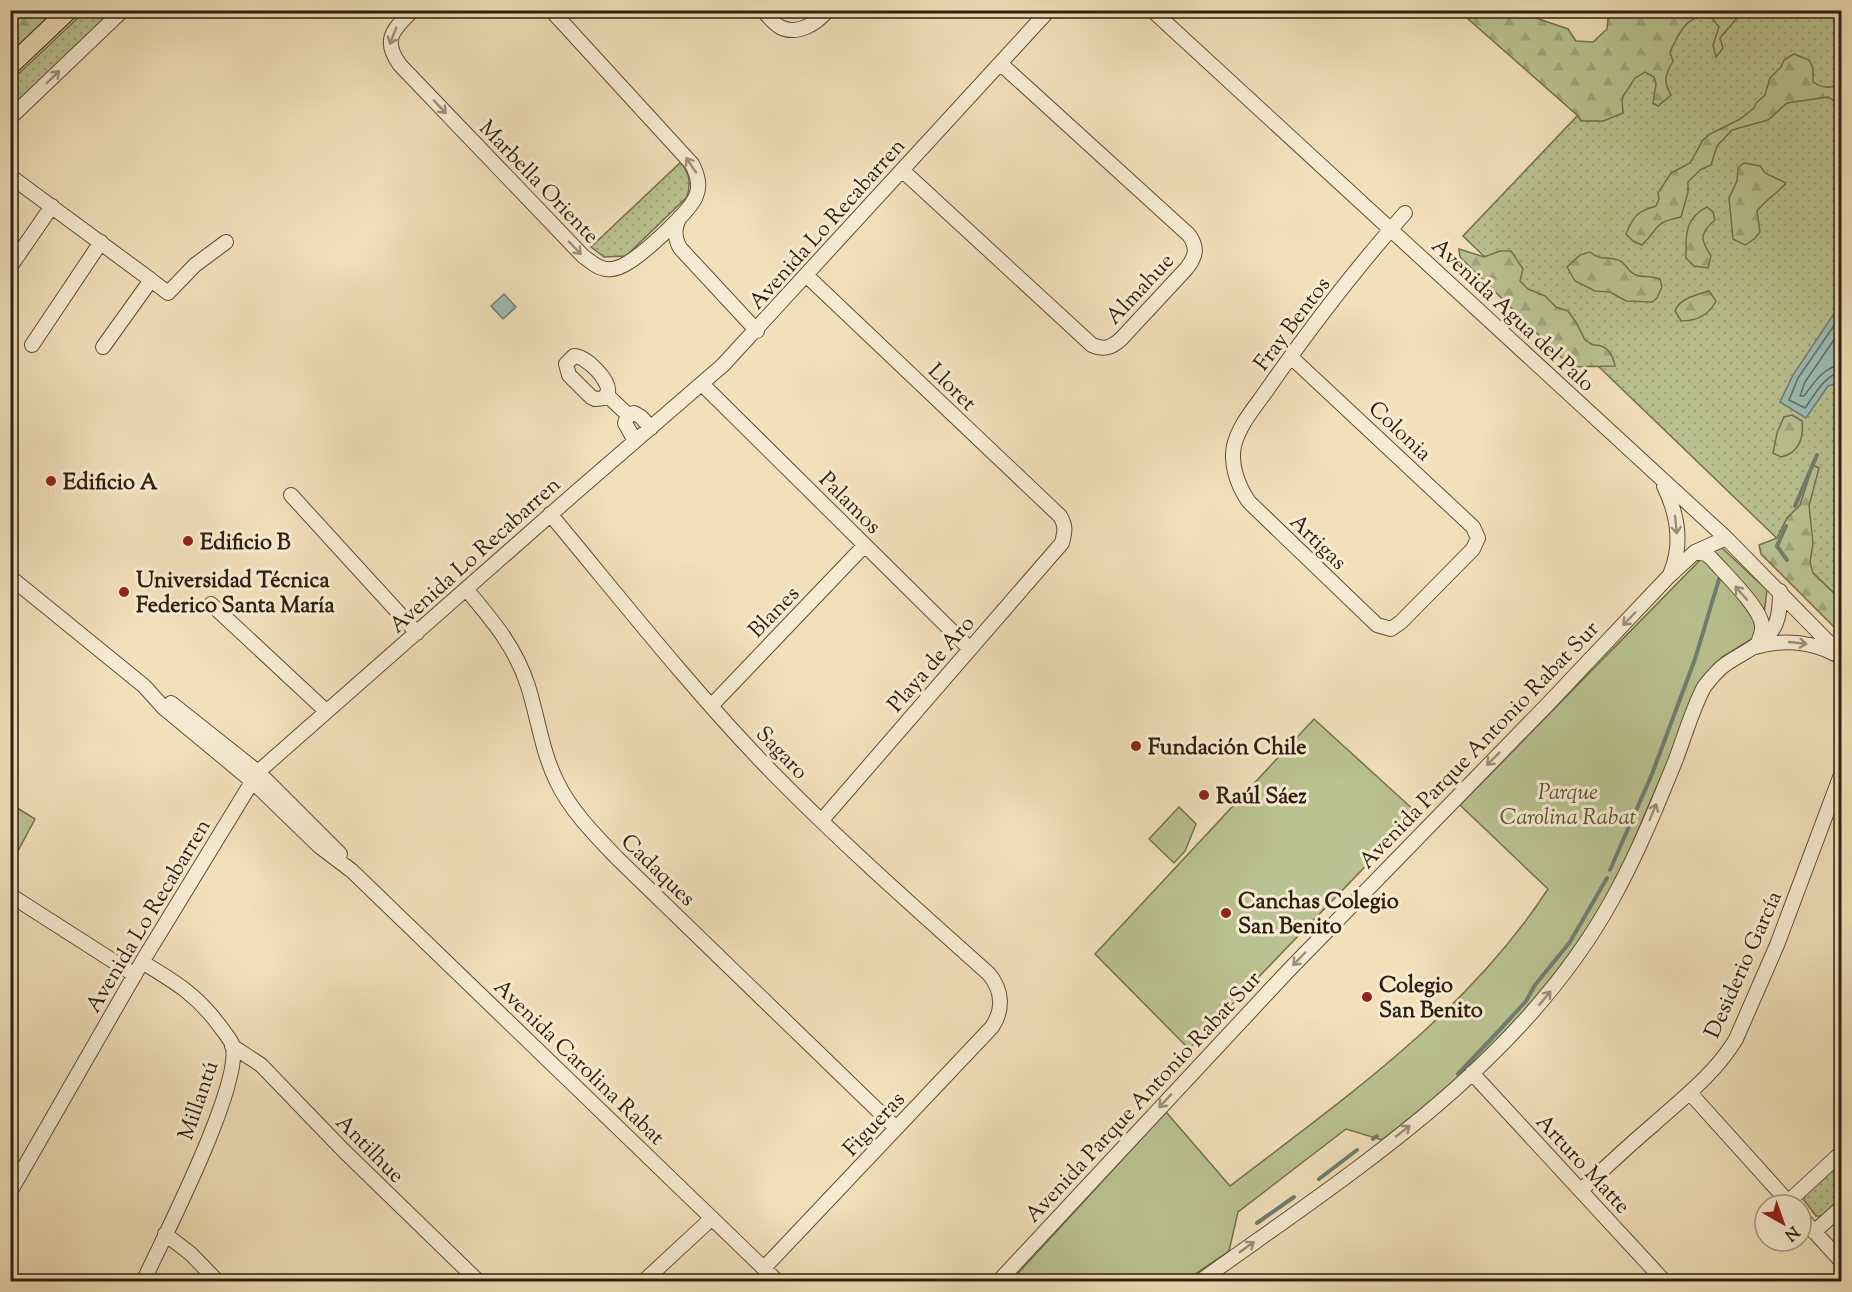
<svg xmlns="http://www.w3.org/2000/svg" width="1852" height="1292" viewBox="0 0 1852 1292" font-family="'Sorts Mill Goudy',serif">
<defs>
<pattern id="grass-dots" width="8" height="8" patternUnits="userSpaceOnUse" patternTransform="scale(1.5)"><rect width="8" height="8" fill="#b9c290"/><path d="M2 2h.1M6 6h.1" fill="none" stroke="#9fa67b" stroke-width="1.8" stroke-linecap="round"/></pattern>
<pattern id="forest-firs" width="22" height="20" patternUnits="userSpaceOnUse" patternTransform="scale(1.5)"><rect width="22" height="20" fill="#b9c290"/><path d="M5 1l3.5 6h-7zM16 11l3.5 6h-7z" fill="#9fa67b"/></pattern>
</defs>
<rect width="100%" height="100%" fill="#f1e0ba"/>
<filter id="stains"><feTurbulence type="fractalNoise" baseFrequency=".00333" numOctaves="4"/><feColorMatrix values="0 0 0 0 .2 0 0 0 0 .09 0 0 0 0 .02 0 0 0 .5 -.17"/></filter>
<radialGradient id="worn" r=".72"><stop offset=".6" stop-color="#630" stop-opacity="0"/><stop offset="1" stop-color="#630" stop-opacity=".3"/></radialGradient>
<path fill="url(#grass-dots)" stroke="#74704f" stroke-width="1.5" d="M85 11H114L11 111V81Z
M1677 11H1841V600L1463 236Z
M681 162C690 175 691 183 687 197L626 256 604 257 591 247Z
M1841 1160V1199L1824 1216H1816L1804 1200 1805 1195Z"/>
<path fill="url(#forest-firs)" stroke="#74704f" stroke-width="1.5" d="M11 11H55L11 54Z
M1459 11H1525L1533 17 1568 29 1576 41 1593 42 1607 29 1608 19 1614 11H1743L1720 38 1723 48 1716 57 1713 45 1719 27 1711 17C1687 13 1679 33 1670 52L1673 61C1665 75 1663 81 1671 95L1658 106 1653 103 1656 84 1654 77 1645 72 1635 78 1622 98 1623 113 1603 121H1581L1578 116Z
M1794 54 1809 60 1813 68V82C1823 89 1830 88 1841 84V105L1828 97 1787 103 1768 120 1732 130 1717 146 1711 165 1700 170 1688 182V192L1681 217C1652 223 1661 227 1642 245L1633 241 1626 234C1633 217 1637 211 1656 206L1659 199 1658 193 1671 173 1690 163 1703 140 1710 134 1740 119 1754 108 1756 103 1765 95 1770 78 1781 67 1784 60Z
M1744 163 1760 166 1765 173 1786 183C1777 194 1765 200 1757 211L1760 232 1754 239 1745 245 1733 239 1729 198 1737 181 1738 168Z
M1707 207 1713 212 1715 220C1699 234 1700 239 1711 256L1708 268 1694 266 1686 258C1686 235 1684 219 1707 207Z
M1459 249 1484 257 1500 251H1511L1523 269 1520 281 1528 289 1545 296 1556 307 1568 311 1577 324 1585 340 1593 345C1606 344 1613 354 1615 366L1571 367 1460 257Z
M1590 252C1601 261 1606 256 1618 260 1626 262 1627 272 1636 275 1643 278 1649 275 1660 279L1662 287 1657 298 1652 302 1626 301 1610 292 1595 291 1575 281 1567 267 1580 255Z
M1709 291 1716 301C1709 315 1696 321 1681 321L1675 311C1680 298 1696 295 1709 291Z
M1792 415 1802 421C1804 438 1799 453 1781 457L1773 453 1777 433 1784 417Z
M1813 465 1819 468 1809 506 1813 543 1810 562 1813 573 1841 600V634L1761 554 1759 545 1777 538 1787 518 1800 505Z"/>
<path fill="#b9c290" stroke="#74704f" stroke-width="1.5" d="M1722 548 1767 590 1763 622 1755 637 1722 657 1703 678C1684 724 1664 770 1644 816 1632 845 1620 875 1603 902 1548 997 1469 1073 1382 1140L1346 1129 1238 1212 1229 1251 1185 1281 1010 1282 1166 1112 1230 1186C1345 1098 1468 1012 1548 889L1460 805 1705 555Z
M1314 719 1417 813 1189 1049 1095 954Z
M11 804 35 819 11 864Z
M1179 807 1196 824 1185 851 1174 863 1149 839Z"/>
<path fill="#9cbcb6" stroke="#707d73" stroke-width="1.5" d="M504 294 516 307 503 319 491 306Z
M1841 303V375L1835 384 1828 386 1806 418 1780 402 1793 375Z"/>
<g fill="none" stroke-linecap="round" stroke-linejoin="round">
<path stroke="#656e62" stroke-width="1.5" d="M1842 314 1798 378 1789 400 1805 408C1815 395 1824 375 1842 372
M1842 328 1805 382 1800 396H1804C1814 383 1824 366 1842 365"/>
<path stroke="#707d73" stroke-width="4" d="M1795 506 1817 455
M1786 526 1777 546 1787 560
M1610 870 1652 774 1695 659 1720 576
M1458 1074 1495 1035 1526 1001 1535 985 1570 942 1607 878
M1373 1139 1377 1136
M1319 1179 1357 1150
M1257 1223 1294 1197"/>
<g stroke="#5f4f39" stroke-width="16">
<path id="minor" d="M413 10C394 29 381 39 400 65L583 256C590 261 598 269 607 269 615 270 623 266 629 262 645 252 690 212 696 196 701 185 697 174 692 164L551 10
M763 10C768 16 773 23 780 27 798 36 817 23 828 10
M1152 10 1726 538 1842 656
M10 118 123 10
M903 171 1092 345C1104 350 1111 348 1121 339L1187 268C1196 256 1198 248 1189 235L1001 64
M10 176 151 280
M680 217C674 228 674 237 680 248L757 331
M10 267 52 206
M807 276 1060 516C1066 526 1065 531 1062 543L822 820
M32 345 101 242
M103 347 151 280 168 293 195 265 226 242
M574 356C586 356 610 380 608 392L604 398 595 399 591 397 569 375 566 364Z
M1291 357 1473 527 1478 538 1473 549 1401 622 1391 629 1377 625 1249 502C1238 486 1230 465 1234 446 1239 424 1257 405 1269 387 1311 327 1356 268 1405 213
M702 384 970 649
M607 395 628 415
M635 441 625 423 628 415 634 413 641 417 651 428
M1664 486C1677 513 1683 543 1671 572
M291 495 417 633
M550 514C621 599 690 687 766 766 837 839 913 906 989 974 1002 990 1004 1009 992 1027L764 1268
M1695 552 1706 554 1711 558C1724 573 1760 607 1762 625 1763 632 1760 637 1758 643
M10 577 144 686 164 708 252 781 319 846 352 871 778 1282
M466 589C492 620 515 646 528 686 538 718 542 752 557 782 571 811 595 835 617 858L896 1128
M211 604 326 711
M1755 647C1784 639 1809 641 1835 654
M171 703 258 772 340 854
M711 706 865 545
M10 895 135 975
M142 962C175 982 196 994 219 1025 223 1031 229 1037 232 1044 245 1080 162 1241 143 1282
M232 1046 261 1065 343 1150 479 1282
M1472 1073 1665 1282
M1690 1093 1791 1205
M1581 1190C1605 1168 1628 1146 1653 1125 1683 1098 1715 1074 1736 1039L1777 945 1842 772
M10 1192 142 962 258 772 575 493 723 365 1049 10
M1788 1202 1842 1152
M1801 1217 1842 1262
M1814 1232 1842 1207
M165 1234 191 1254 218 1282
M643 1282 712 1218
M998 1282 1287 972 1547 705 1669 576 1695 552 1726 538
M1199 1282C1350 1173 1520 1067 1612 900 1637 855 1657 806 1676 759 1685 735 1692 710 1704 687 1711 678 1717 670 1726 664 1743 652 1768 643 1776 623 1780 613 1780 602 1780 591"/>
</g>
<g stroke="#2e1f0e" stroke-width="20">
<path id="major" d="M10 66 69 10"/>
</g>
<use href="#minor" stroke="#f6ebd2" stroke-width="14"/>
<use href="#major" stroke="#f1e0ba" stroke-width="18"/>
</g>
<defs><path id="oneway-shaft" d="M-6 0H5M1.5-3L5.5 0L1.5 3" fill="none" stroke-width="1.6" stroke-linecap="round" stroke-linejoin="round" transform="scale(1.5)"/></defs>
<g stroke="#9c8f7a">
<use href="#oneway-shaft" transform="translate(393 36) rotate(111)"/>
<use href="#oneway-shaft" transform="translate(53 77) rotate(-44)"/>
<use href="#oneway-shaft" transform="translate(440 107) rotate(47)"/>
<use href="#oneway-shaft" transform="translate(691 165) rotate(-124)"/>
<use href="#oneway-shaft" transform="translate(575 248) rotate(46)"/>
<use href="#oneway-shaft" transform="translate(1676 525) rotate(84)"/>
<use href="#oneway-shaft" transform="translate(1741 593) rotate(-131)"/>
<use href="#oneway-shaft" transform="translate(1629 619) rotate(134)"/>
<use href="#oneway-shaft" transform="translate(1798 643) rotate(6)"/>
<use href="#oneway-shaft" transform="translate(1493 759) rotate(135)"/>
<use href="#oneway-shaft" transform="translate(1653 812) rotate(-67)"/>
<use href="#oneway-shaft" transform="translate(1299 959) rotate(134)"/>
<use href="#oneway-shaft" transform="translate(1545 998) rotate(-50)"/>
<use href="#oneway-shaft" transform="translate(1165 1101) rotate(133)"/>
<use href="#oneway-shaft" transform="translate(1403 1131) rotate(-38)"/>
<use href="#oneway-shaft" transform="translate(1247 1247) rotate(-36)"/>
</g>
<g fill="#8f2418" stroke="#f6ebd2" stroke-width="2">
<circle cx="51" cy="481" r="6"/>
<circle cx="188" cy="541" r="6"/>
<circle cx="124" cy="592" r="6"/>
<circle cx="1136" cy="746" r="6"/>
<circle cx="1204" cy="795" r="6"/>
<circle cx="1226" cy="913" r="6"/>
<circle cx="1367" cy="997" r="6"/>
</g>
<g text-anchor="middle" stroke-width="6" stroke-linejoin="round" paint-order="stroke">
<g font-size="22" fill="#2e1f0e" stroke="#f6ebd2">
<text transform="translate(540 181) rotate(46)" y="8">Marbella Oriente</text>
<text transform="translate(826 223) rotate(-48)" y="8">Avenida Lo Recabarren</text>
<text transform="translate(1139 288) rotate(-47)" y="8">Almahue</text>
<text transform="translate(1514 314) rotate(43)" y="8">Avenida Agua del Palo</text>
<text transform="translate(1291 323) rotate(-53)" y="8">Fray Bentos</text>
<text transform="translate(953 386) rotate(44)" y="8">Lloret</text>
<text transform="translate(1401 430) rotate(43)" y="8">Colonia</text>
<text transform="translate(851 502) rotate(45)" y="8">Palamos</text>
<text transform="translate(1319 541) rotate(44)" y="8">Artigas</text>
<text transform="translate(474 554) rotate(-42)" y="8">Avenida Lo Recabarren</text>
<text transform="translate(773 611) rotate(-46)" y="8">Blanes</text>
<text transform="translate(930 663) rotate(-49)" y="8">Playa de Aro</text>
<text transform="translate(1478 744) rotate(-46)" y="8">Avenida Parque Antonio Rabat Sur</text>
<text transform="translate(783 752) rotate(46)" y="8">Sagaro</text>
<text transform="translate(659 869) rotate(44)" y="8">Cadaques</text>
<text transform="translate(147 915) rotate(-59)" y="8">Avenida Lo Recabarren</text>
<text transform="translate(1742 964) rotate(-66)" y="8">Desiderio García</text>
<text transform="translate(580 1061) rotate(44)" y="8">Avenida Carolina Rabat</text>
<text transform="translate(1142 1096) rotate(-47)" y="8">Avenida Parque Antonio Rabat Sur</text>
<text transform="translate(197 1100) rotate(-71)" y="8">Millantú</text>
<text transform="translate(873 1123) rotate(-47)" y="8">Figueras</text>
<text transform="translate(371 1148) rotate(45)" y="8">Antilhue</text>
<text transform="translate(1584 1163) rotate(47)" y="8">Arturo Matte</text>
</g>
<g font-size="22" font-weight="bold" fill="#2e1f0e" stroke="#f6ebd2" text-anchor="start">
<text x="63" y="489">Edificio A</text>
<text x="200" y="549">Edificio B</text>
<text x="136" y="587">Universidad Técnica<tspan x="136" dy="25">Federico Santa María</tspan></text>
<text x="1148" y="754">Fundación Chile</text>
<text x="1216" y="803">Raúl Sáez</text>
<text x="1238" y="908">Canchas Colegio<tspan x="1238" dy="25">San Benito</tspan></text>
<text x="1379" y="992">Colegio<tspan x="1379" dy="25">San Benito</tspan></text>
</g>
<g font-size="22" font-style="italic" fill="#585035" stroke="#f6ebd2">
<text x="1568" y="799">Parque<tspan x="1568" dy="25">Carolina Rabat</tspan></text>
</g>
</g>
<rect width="1852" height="1292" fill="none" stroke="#f1e0ba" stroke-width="36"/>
<rect x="12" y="12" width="1828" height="1268" fill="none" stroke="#2e1f0e" stroke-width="3"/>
<rect x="18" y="18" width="1816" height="1256" fill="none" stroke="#2e1f0e" stroke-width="1.5"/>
<g transform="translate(1783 1223) rotate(140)"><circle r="28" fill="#f6ebd2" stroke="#a69984" stroke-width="1.5"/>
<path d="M0-4.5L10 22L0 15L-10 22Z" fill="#8f2418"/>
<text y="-9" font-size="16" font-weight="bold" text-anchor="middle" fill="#2e1f0e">N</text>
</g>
<rect width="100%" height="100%" filter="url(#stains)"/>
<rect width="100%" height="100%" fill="url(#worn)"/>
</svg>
